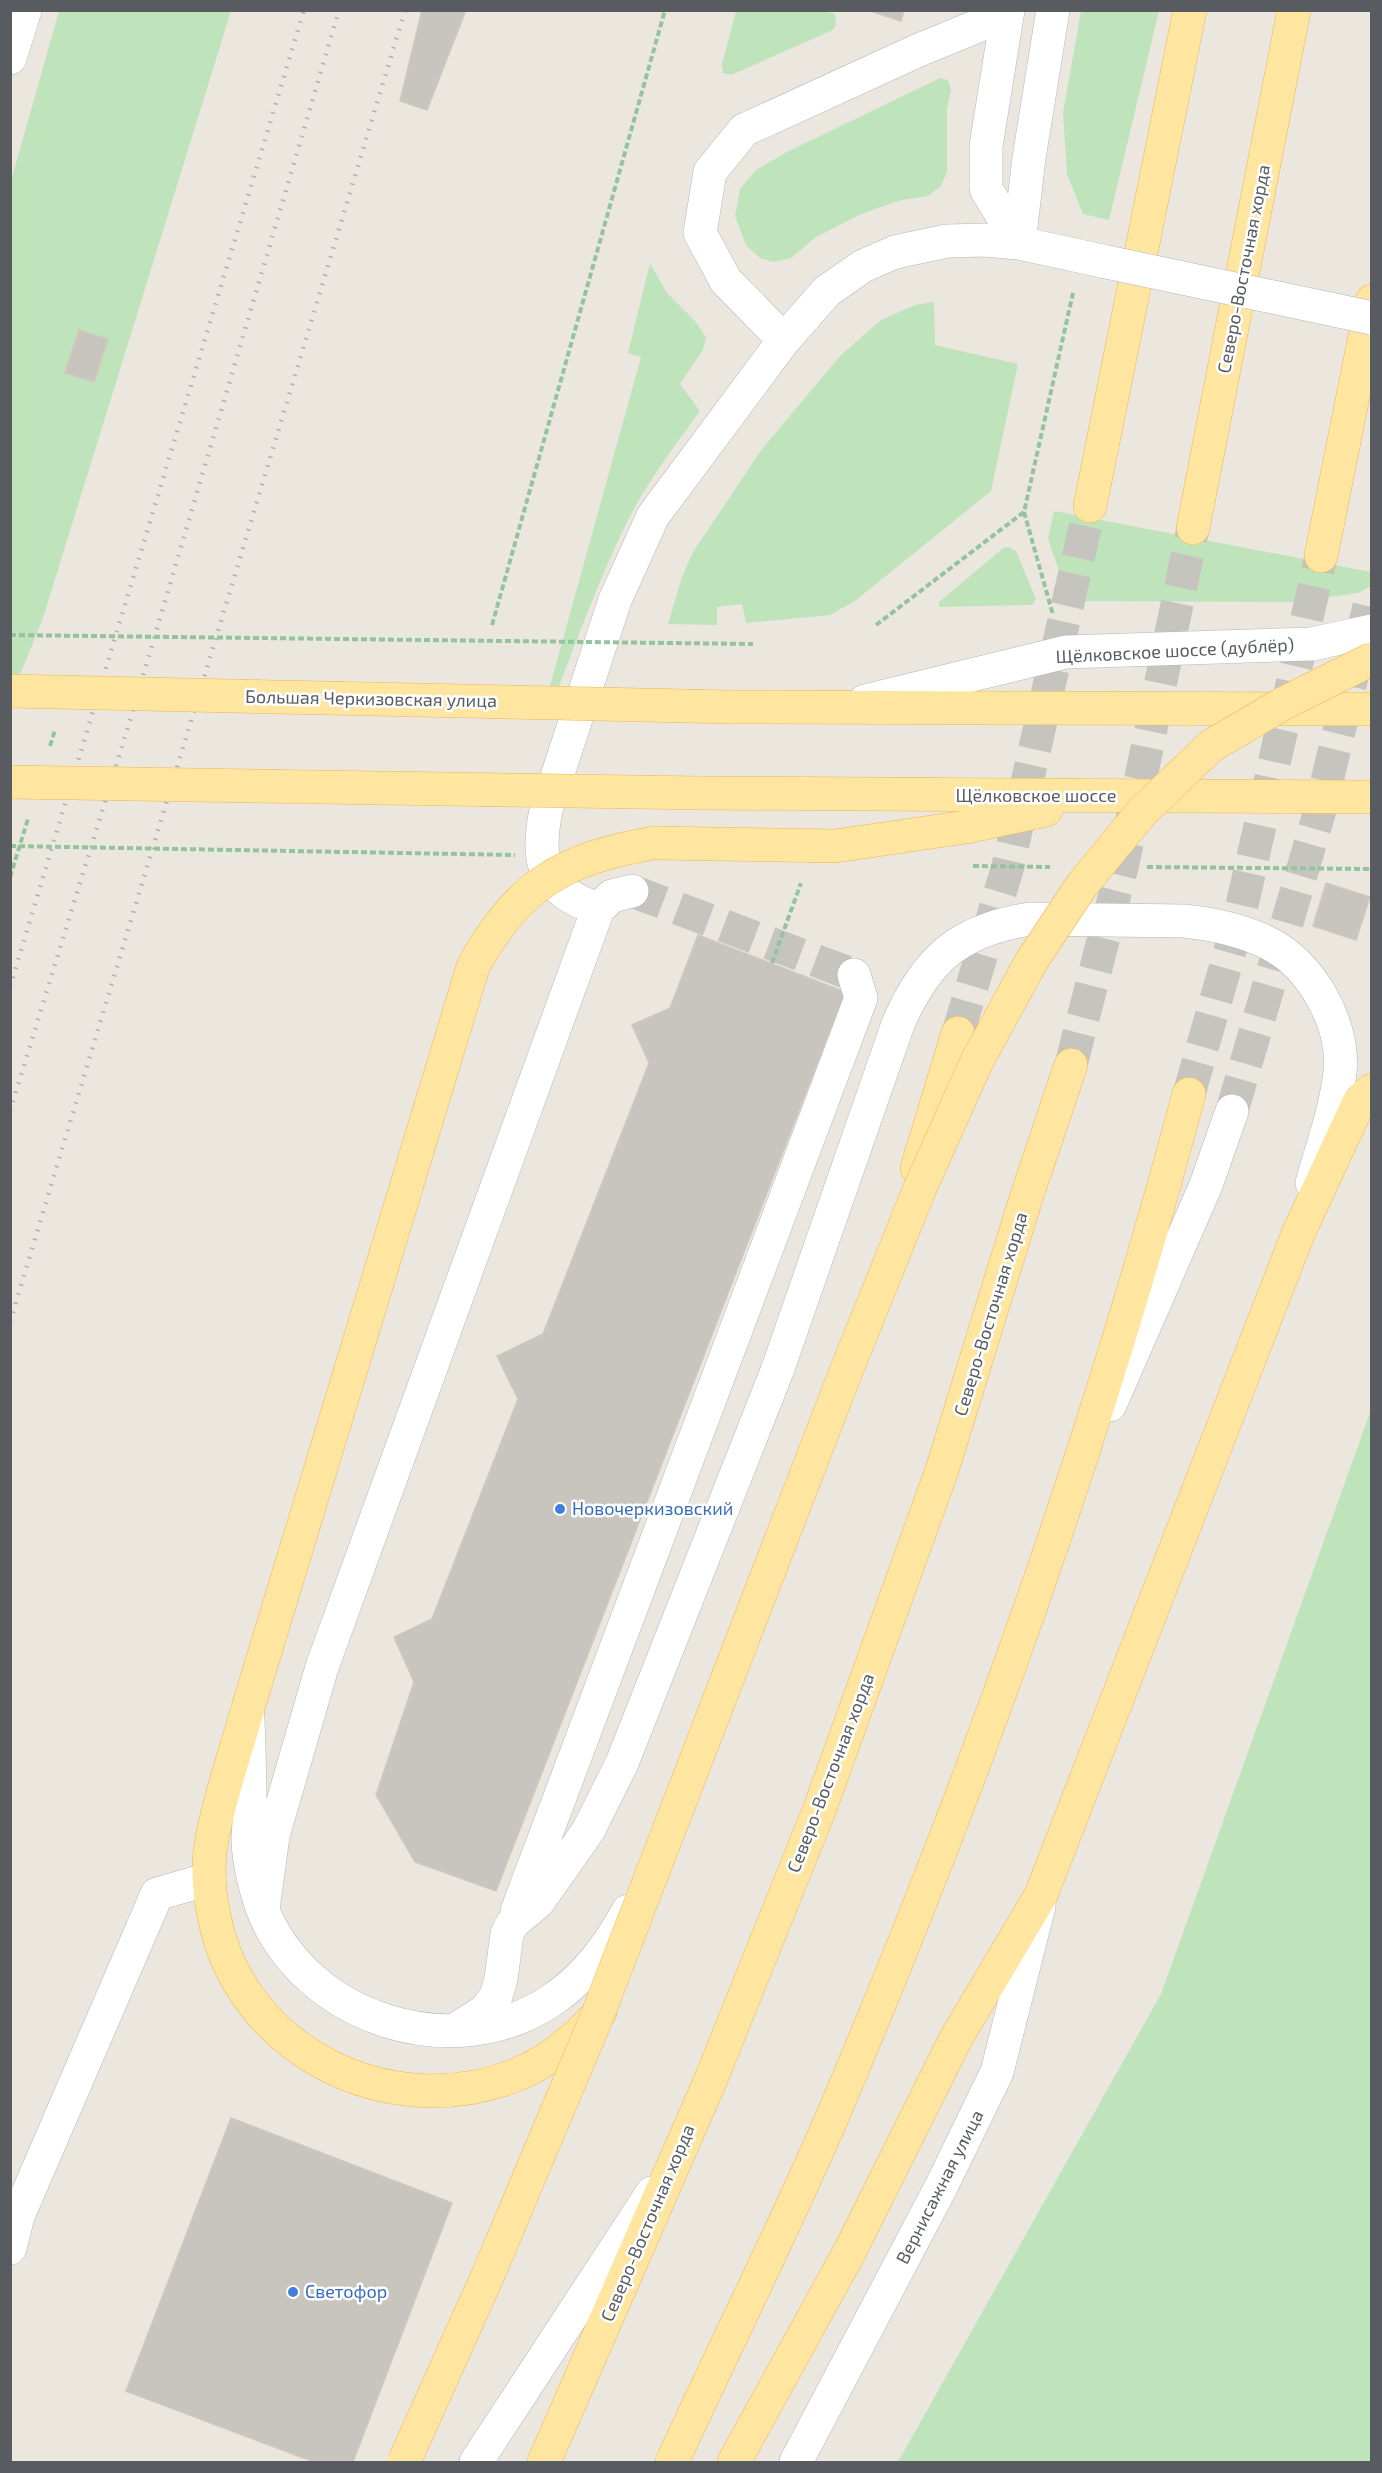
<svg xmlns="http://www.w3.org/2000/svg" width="1382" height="2473" viewBox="0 0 1382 2473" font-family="'Exo 2',sans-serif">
<rect width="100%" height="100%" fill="#ebe7df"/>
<path fill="#bfe3bb" d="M59 11H231L43 618 11 697V181Z
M823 11 835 14 836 24 833 30 731 75 723 73 722 64 736 11Z
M1081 11H1159L1109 220 1083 214 1067 174 1063 113Z
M940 78 948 80 951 90 947 109V172L941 186 928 196 901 200 861 214 816 237 791 258 773 262 760 258 746 245 735 216 740 189 756 170 787 152Z
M650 263 667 293 695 321 706 337 703 350 680 384 700 411C674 447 647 482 627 522 601 575 580 631 559 686H550L641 357 628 353Z
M934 302 935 345 1018 364 991 491 855 601 830 615 746 623 742 604 717 607V625L668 624 682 577 693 552 762 449 840 356 881 320 915 305Z
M1054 511 1371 572V586L1358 593 1294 602 1078 601 1065 588 1048 539Z
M1009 547 1016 551 1036 599 1032 605 939 607V602L1003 548Z
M1371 1410V2462H898L1161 1994Z"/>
<path fill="#c8c4be" stroke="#d0c8be" stroke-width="1.5" d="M422 10H466L427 110 400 101Z
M867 10H904L901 21Z
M79 330 108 339 94 382 65 373Z
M1326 883 1370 897 1356 940 1313 926Z
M698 935 845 992 496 1891 415 1862 376 1795 414 1682 394 1637 432 1619 518 1399 497 1356 543 1334 649 1063 632 1025 670 1008Z
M231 2118 452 2203 353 2462H314L126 2391Z"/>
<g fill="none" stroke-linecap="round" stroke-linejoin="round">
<path stroke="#c6c4bf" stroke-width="33" stroke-dasharray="33 16" stroke-linecap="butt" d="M632 891 854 975
M1232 1111 1320 810 1372 594"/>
<path stroke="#c6c4bf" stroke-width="33" stroke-dasharray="33 16" stroke-linecap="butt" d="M958 1033 1008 866 1090 506
M1071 1065 1123 863 1193 528
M1189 1094 1238 923 1321 556"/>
<g stroke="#b2b6ba" stroke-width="34">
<path id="minor" d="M1008 10 986 146V189L1019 243
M10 58 25 10
M1019 243 1029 158 1053 10
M784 340 726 281 700 233 710 172 744 130 919 50 1007 14
M865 701 1066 652 1312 644 1372 631
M598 909C544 890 535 865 546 810L615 600 653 516 784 340 827 291 863 266 895 252 947 241 984 240 1019 243 1102 261
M1110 1405 1206 1185 1232 1111
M248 1718C249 1747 250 1776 250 1805 250 1817 248 1829 248 1841 249 1863 255 1887 262 1908 305 2019 453 2067 552 2000 586 1977 608 1947 628 1911
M263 1909 273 1836 322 1667 598 909 612 896 632 891
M517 1911 861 998 854 975
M453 2031 485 2011 496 1996 501 1979 507 1934 512 1924 538 1902 588 1831 622 1763 777 1371 898 1024C926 959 959 930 1030 919L1184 921C1213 924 1242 930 1268 943 1311 964 1345 1024 1340 1072 1336 1109 1322 1147 1312 1183
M10 2248 18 2216 157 1894 209 1879
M476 2462 652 2193
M796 2462 941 2187 997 2072 1039 1906"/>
</g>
<g stroke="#efb554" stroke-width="34">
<path id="major" d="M1090 506 1190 10
M1193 528 1294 10
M1321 556 1372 301
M731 707 1372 709
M700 793 1372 797
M654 843 835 846 966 827 1046 810
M917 1168 958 1033
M248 1708C236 1751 220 1795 212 1839 207 1864 209 1892 214 1916 240 2051 388 2124 513 2076 548 2063 576 2039 600 2012
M544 2462 711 2079 820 1808 942 1470 1027 1195 1071 1065
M672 2462C723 2351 778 2241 827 2129 971 1793 1095 1447 1189 1094
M734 2462 850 2251 955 2040 1041 1895 1298 1234 1360 1100 1372 1090"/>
</g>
<path stroke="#94c49e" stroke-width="4" stroke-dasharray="6 3" stroke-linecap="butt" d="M1024 512 1053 615
M492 625 665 10
M876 625 1024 512 1073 293
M50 746 55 730
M973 866 1050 867
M1147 867 1372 869
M10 877 28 819
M772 963 801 883"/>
<use href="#minor" stroke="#fff" stroke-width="33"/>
<use href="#major" stroke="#fee6a1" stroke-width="33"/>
<path stroke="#afb0b0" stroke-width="4.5" stroke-dasharray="1.5 8" stroke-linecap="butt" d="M10 987 304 10
M10 1111 131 717 339 10
M10 1322 405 10"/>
<g stroke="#b2b6ba" stroke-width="34" stroke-linecap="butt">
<path id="minor-bridge" d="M1102 261 1372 318"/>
</g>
<g stroke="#efb554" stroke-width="34" stroke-linecap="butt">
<path id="major-bridge" d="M10 691 731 707
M10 782 700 793
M248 1708 473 967C517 885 564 858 654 843
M404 2462 488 2275 596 2019 845 1374 920 1188 977 1061 1031 962 1082 885 1143 811 1211 746 1284 703 1372 659"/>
</g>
<path stroke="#94c49e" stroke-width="4" stroke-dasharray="6 3" stroke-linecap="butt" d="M10 635 753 644
M10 846 515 855"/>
<use href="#minor-bridge" stroke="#fff" stroke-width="33"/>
<use href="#major-bridge" stroke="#fee6a1" stroke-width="33"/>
</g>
<g fill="#3f7fe0" stroke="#fff" stroke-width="2">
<circle cx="560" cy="1509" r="6"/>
<circle cx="293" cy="2292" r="6"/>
</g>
<g text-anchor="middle" stroke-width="5" stroke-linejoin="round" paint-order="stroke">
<g font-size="18" fill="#585c60" stroke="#fff">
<text transform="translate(1244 269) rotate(-79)" y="6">Северо-Восточная хорда</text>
<text transform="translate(1175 651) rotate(-3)" y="6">Щёлковское шоссе (дублёр)</text>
<text transform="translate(371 699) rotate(1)" y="6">Большая Черкизовская улица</text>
<text x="1036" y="802">Щёлковское шоссе</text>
<text transform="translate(991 1314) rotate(-73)" y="6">Северо-Восточная хорда</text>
<text transform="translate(831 1773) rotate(-69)" y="6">Северо-Восточная хорда</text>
<text transform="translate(940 2187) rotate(-63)" y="6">Вернисажная улица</text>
<text transform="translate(648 2223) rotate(-67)" y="6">Северо-Восточная хорда</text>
</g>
<g font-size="18" fill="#366cbe" stroke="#fff" text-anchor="start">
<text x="572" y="1515">Новочеркизовский</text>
<text x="305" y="2298">Светофор</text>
</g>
</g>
<rect width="1382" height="2473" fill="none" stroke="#585c60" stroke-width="24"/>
</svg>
